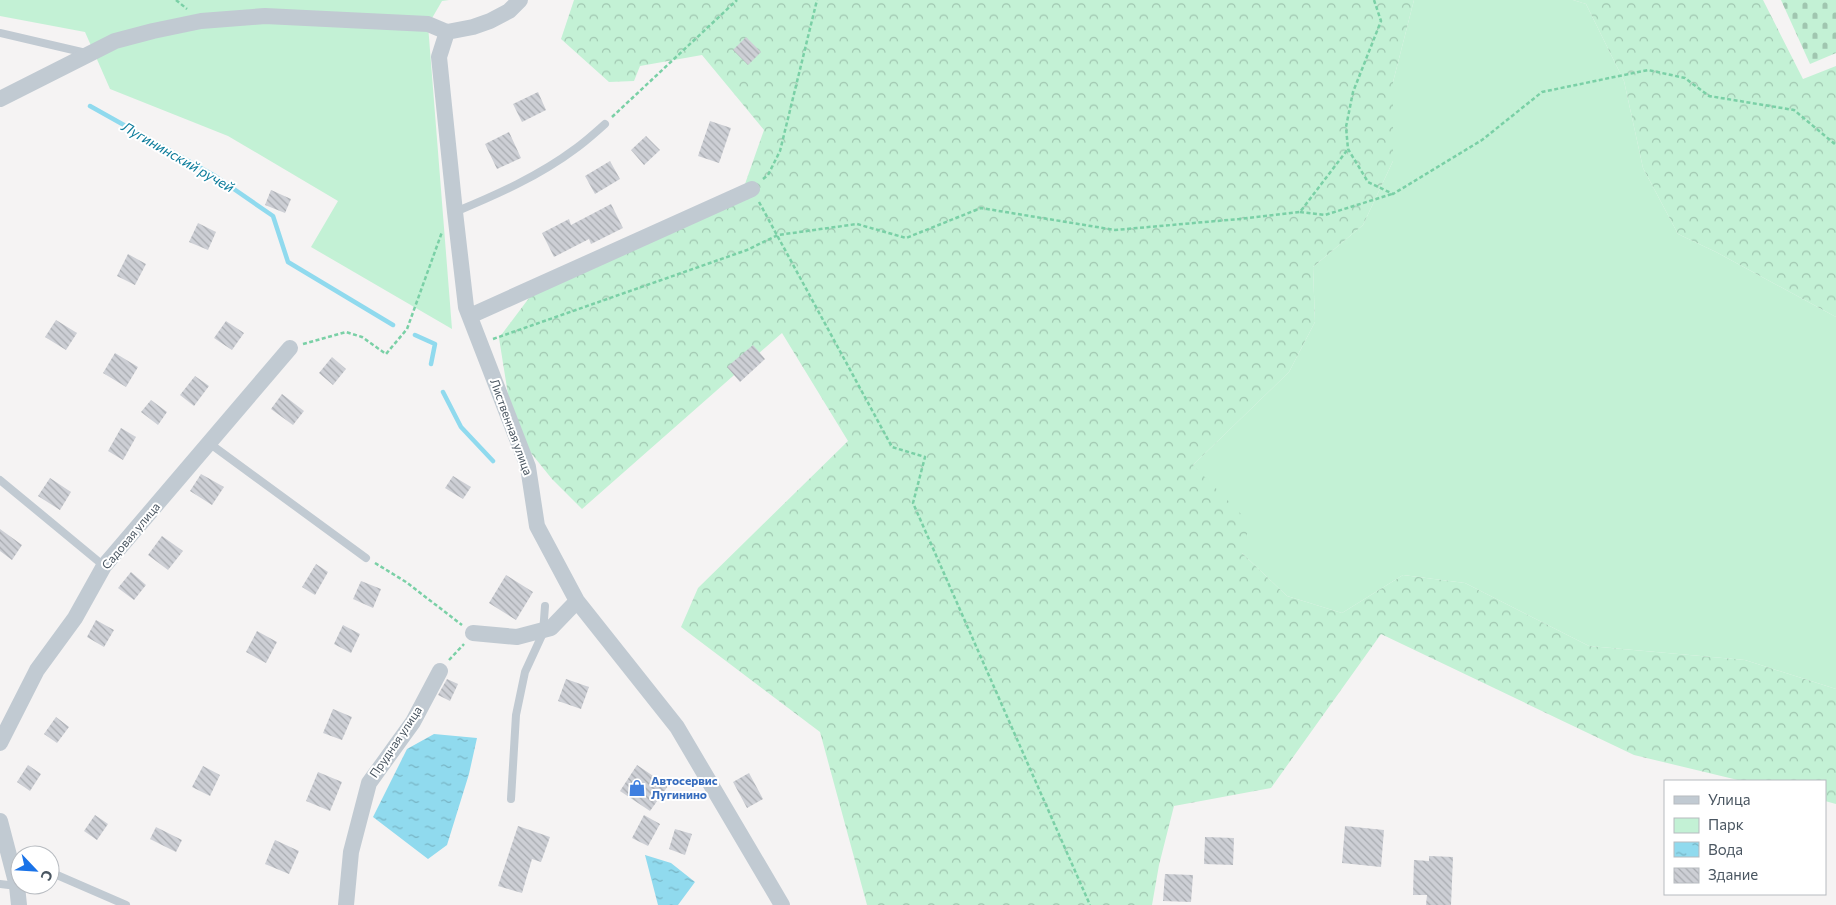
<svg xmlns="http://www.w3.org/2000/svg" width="1836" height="905" viewBox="0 0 1836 905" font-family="Commissioner,sans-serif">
<defs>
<pattern id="forest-crowns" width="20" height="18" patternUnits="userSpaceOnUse" patternTransform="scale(1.25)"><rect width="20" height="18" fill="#c3f1d5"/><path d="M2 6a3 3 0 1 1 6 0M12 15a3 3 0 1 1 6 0" fill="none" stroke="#a0c6b0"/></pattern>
<pattern id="cemetery-stones" width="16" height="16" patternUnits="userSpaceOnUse" patternTransform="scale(1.25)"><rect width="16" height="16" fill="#c3f1d5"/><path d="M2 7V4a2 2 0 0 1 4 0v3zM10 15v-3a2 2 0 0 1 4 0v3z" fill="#a0c6b0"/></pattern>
<pattern id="water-ripples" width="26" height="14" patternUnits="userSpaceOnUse" patternTransform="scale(1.25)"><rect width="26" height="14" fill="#90daee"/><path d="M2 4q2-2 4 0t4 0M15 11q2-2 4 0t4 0" fill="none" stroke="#78b4c4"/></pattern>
<pattern id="building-back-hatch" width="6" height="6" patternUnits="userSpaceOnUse" patternTransform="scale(1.25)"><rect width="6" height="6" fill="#cdcfd5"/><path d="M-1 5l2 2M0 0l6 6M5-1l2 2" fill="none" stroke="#a8abb0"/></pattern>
</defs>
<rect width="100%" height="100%" fill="#f5f3f3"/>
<path fill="#c3f1d5" d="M0 0H449L442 1 428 25 452 329 311 247 338 201 228 136 110 89 85 32 0 16Z
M1414 0H1573L1586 4 1624 81 1643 168 1678 234 1716 252 1836 317V689L1745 660 1589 646 1465 583 1403 575 1342 613 1287 596 1242 553 1193 465 1289 372 1315 322 1313 267 1363 225 1393 161V82Z"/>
<path fill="url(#forest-crowns)" d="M574 0H1414L1393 82V161L1363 225 1313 267 1315 322 1289 372 1193 465 1250 523 1242 553 1287 596 1342 613 1403 575 1465 583 1589 646 1745 660 1836 689V804L1825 801V781H1742L1634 755 1381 634 1271 788 1174 806 1159 865 1152 905H867L820 732 681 627 698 588 848 441 782 333 582 509 552 479 514 432 499 338 532 294 739 201 764 130 702 55 640 66 634 81 609 82 561 39Z
M1573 0H1763L1803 79 1836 66V317L1716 252 1678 234 1643 168 1624 81 1586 4Z"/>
<path fill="url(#cemetery-stones)" d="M1781 0H1836V53L1810 64Z"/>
<path fill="url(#water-ripples)" d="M434 734 477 738 469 774 447 845 428 859 373 817 407 749Z
M645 855 671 863 695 882 678 905H658Z"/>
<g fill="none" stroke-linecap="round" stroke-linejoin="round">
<path stroke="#90daee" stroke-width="4.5" d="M90 106 215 176 273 216 288 262 393 325
M415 335 435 344 431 364
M443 392 461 427 493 461"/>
</g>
<path fill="url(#building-back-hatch)" d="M746 37 761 52 748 65 733 50Z
M538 92 546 110 522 122 513 104Z
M710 121 731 128 719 163 698 156Z
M509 132 521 158 497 169 485 144Z
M646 136 660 150 644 165 631 150Z
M610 161 620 179 595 194 585 176Z
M271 190 291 199 285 213 265 205Z
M611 204 623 228 591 244 589 239 554 257 542 233 569 219 571 225Z
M198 223 216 232 208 250 189 242Z
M128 254 146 264 135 285 117 276Z
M56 320 77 333 66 350 45 337Z
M226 321 244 333 232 350 214 338Z
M753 345 765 359 740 382 727 367Z
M115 353 138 367 126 387 103 373Z
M332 357 346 369 333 385 319 373Z
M195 376 209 386 194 406 180 395Z
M282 394 304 411 293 425 271 409Z
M151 400 167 412 158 425 141 412Z
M121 428 136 437 123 460 108 451Z
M201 474 224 487 212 505 190 491Z
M453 476 471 487 463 499 445 488Z
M50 478 71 492 60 510 38 496Z
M0 529 22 545 12 560 0 551Z
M162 536 183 551 168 570 148 555Z
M316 564 328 572 315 595 302 587Z
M131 572 146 585 134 600 118 588Z
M506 575 533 592 516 620 489 603Z
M361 581 381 589 373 608 353 599Z
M96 620 114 630 104 647 87 637Z
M343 625 360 634 351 653 334 644Z
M257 631 277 642 266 663 246 652Z
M447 679 458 684 450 701 438 695Z
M566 679 589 687 581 709 558 701Z
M333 709 352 717 342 740 323 733Z
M56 717 69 727 57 743 44 734Z
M28 765 41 774 30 791 17 782Z
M637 765 668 786 650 811 620 791Z
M203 766 220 775 210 796 192 787Z
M318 772 342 782 330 811 306 801Z
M749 773 763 799 747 808 733 782Z
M95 815 108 824 97 840 84 831Z
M644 815 660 824 648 846 632 838Z
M518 826 550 837 541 862 532 859 522 893 498 886Z
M1345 826 1384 830 1381 867 1342 863Z
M156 827 182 840 176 852 150 839Z
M675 829 692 834 685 855 669 849Z
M1205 837 1234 838 1233 865 1204 864Z
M275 840 299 851 289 874 265 864Z
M1429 856 1453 857 1451 905H1426L1427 895H1413L1414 860 1429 861Z
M1165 874 1193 875 1191 902 1163 901Z"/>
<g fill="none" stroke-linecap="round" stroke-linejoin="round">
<path stroke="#7ad0a6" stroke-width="2.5" stroke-dasharray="4 2.5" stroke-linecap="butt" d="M176 0 187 9
M1374 0 1381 21 1353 92 1346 127 1348 149 1368 182 1393 194 1482 140 1542 92 1648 70 1685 78 1709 96 1794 110 1836 145
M612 117 737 0
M763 179 768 175 780 151 817 0
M759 202 892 447 925 457 913 503 1090 905
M1300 212 1325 215 1392 194
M493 339 747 250 778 235 857 224 906 238 981 208 1115 230 1239 219 1300 212 1348 149
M303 344 346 332 362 337 386 354 407 329 442 232
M375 563 406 582 462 625
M449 660 464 644"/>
<path stroke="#c1cad2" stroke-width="8" d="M0 33 86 53
M455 212C496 195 539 176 575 149 585 142 595 133 605 124
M209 443 366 558
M0 480 104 566
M511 799 516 715 525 672 543 633 545 606
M50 872 126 905
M0 884 17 886"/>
<path stroke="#c1cad2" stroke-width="16" d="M447 32 439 57 455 212 466 307 528 467 537 526 577 601 677 727 782 905
M0 99 115 41 153 31 201 21 265 16 428 24 447 32 473 27 490 21 509 11 520 0
M470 316 752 189
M473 633 517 637 551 628 577 601
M0 743 37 670 75 618 104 566 290 348
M0 821 17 886 19 905
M346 905 351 852 369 783 413 722 440 671"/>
</g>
<defs>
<g id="shop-bare" transform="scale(1.35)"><path d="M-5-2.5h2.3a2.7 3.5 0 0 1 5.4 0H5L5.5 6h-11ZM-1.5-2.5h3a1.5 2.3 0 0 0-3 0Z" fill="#3f7fe0" stroke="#fff" stroke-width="2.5" paint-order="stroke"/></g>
</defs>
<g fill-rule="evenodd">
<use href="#shop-bare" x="637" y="788"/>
</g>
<g text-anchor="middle" stroke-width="4" stroke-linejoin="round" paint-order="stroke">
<g font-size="12" fill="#4a5661" stroke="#fff">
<text transform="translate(511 427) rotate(70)" y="4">Лиственная улица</text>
<text transform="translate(131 536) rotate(-50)" y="4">Садовая улица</text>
<text transform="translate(396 742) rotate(-56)" y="4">Прудная улица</text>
</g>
<g font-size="12" font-weight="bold" fill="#366cbe" stroke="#fff" text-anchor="start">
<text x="651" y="785">Автосервис<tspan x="651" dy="14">Лугинино</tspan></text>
</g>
<g font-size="14" font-style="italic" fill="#0c7c9b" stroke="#fff">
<text transform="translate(178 157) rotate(30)" y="5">Лугининский ручей</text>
</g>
</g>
<rect x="1664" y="780" width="162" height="115" fill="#ffffff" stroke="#b7bbc0"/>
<rect x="1674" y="796" width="25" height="8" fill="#c1cad2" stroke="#b7bbc0"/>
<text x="1708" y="805" font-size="15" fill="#4a5661">Улица</text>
<rect x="1674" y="818" width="25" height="15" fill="#c3f1d5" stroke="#b7bbc0"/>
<text x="1708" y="830" font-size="15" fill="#4a5661">Парк</text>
<rect x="1674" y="842" width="25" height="15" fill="url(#water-ripples)" stroke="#b7bbc0"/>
<text x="1708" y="855" font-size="15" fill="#4a5661">Вода</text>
<rect x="1674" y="868" width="25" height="15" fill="url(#building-back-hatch)" stroke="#b7bbc0"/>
<text x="1708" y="880" font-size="15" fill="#4a5661">Здание</text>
<g transform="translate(35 870) rotate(115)"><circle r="24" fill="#ffffff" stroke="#b7bbc0"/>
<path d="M0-4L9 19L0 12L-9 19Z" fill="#1a73e8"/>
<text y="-8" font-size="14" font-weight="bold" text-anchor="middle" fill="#4a5661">С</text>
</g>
</svg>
